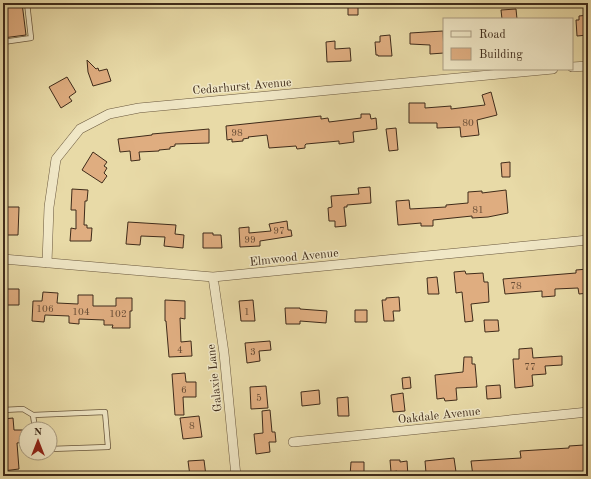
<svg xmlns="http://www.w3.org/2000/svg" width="591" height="479" viewBox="0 0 591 479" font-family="'Old Standard TT',serif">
<rect width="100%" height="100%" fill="#e8daa7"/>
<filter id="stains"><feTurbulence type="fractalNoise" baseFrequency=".005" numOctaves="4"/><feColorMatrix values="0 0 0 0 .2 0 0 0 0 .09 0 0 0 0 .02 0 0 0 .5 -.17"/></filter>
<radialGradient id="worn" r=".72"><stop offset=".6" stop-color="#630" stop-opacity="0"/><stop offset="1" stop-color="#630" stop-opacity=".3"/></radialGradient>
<path fill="#dfad80" stroke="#3f2b1a" d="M3 3H22L26 35 3 38Z
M348 3H358V15H348Z
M516 9 517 19H502L501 10Z
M588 15V35L577 36 576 20H579V16Z
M443 31 444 53 430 54V45L410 44V33Z
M390 35 392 56H378V55H376L375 42H380V36Z
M335 41V49L350 48 351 61 327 62 326 42Z
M87 60 96 69 98 68 99 71 107 69 111 81 93 86 88 72Z
M67 77 76 92 69 97 72 101 61 108 49 87Z
M491 92 497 115 477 120 479 135 461 137 460 127 437 128V123H409V103H425V108L451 106V109L485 105 482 95Z
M361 114H370L371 119 376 118 377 129 353 132 354 142 339 144V141L306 144 305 145V148L297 149 296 146 269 148 267 135 248 137 249 138 243 139V141L232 142V139L227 140 226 126 321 116V119L328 118 329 122 361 118Z
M396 128 398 150 389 151 386 129Z
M209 129V143L175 144V146L170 147V149L159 150V151L139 152 140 160 131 161 130 151 120 152 118 139 152 135V134Z
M93 152 107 162 104 166 107 168 104 173 107 176 102 183 82 170Z
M510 162V177H502L501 163Z
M370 187 371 203 347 205V207H344L346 226 335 227V221H329L328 208 332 207 331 196 359 194 358 188Z
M72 189 88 190 87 201H85L84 225H87V228H92L91 241H70L71 228 76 229V210H71Z
M506 190 508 213 488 217 472 218V216L433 220V226H421V223L398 225 396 201 409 200 410 209 446 207V205L468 203V192L482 191V193Z
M6 207H19L18 235H4L3 218H6Z
M287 221 288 230H291L292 236 260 241V246L240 247 239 228 249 227V233L271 231 269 224Z
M128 222 176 225 175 234 184 235 183 248 164 246 165 237 141 236 140 245 126 244Z
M203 233H213V235H221L222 248H203Z
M588 269V293L579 294 578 288 555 289V296L542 297V291L505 294 503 279 576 273V270Z
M465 271 466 274 483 273 484 282H488L489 302 471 304 473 321 465 322 462 292 456 293 454 272Z
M437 277 439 294H428L427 278Z
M3 289H19V305H3Z
M43 292 58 293 57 303 78 304V295H93V306H116V298H132V311H130V328H112L113 325H104V320L79 319V324L69 323V316L45 315 44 322 32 321 33 301H42Z
M399 297 400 311H393L394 321H384L382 300H386V298Z
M165 300 185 301V319L180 318 181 342 191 341 192 356 169 357 166 321H165Z
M253 300 255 321H241L239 301Z
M285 308H300V309L327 311 326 323 300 321V324H286Z
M355 310H367V322H355Z
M484 320H498L499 331 485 332Z
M270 341 271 350 259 351 260 361 247 363 245 343Z
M532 348 533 358 562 356V365L545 366 546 374 532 375 533 386 515 388 513 359H519V349Z
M464 357H472V364H475L477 387 456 388 457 400 445 401 444 398 437 399 435 375 463 372Z
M185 373 186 382H196V397H183L184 415H175L172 374Z
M410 377 411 388 403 389 402 378Z
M500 385 501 398 487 399 486 386Z
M266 386 268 408 251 409 250 387Z
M319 390 320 404 302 406 301 392Z
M403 393 405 411 393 412 391 395Z
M348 397 349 416H338L337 398Z
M270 410 272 432H275L276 442H269L270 452 256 454 254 434 263 433 262 411Z
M199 416 202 437 183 439 180 418Z
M13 418 14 430H23L24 442 17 443 19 469 3 471V419Z
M584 445 585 472 539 475V476H473L471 461 521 458 520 451 569 448V446Z
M454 458 456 472 431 475V473H426L425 461Z
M204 460 206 476H190L188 461Z
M390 460H400V462L407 461 408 476H397V471L391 472Z
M351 462H364V476H350Z"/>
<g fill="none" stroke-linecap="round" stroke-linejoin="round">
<g stroke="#69573d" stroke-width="6">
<path id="service" d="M3 42 31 38 27 3
M3 410 23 409 33 415 105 412 108 447 50 449
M33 415 35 429"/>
</g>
<g stroke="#69573d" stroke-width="10">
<path id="minor" d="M572 67 588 66
M3 259 213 277 588 240
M47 263 49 207 56 159 80 129 109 114 139 108 553 69
M213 277 224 353 236 476
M293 442 588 412"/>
</g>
<use href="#service" stroke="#f0e7c6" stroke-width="4.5"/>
<use href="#minor" stroke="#f0e7c6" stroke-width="9"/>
</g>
<g text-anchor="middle" stroke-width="3" stroke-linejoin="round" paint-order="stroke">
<g font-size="10" fill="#674c34">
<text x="468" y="126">80</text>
<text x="237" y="136">98</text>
<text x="478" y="213">81</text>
<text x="279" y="234">97</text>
<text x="250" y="243">99</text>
<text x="516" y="289">78</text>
<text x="45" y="312">106</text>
<text x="81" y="315">104</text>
<text x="247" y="315">1</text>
<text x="118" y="317">102</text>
<text x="180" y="353">4</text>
<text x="253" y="355">3</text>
<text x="530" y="370">77</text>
<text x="184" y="393">6</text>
<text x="259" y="401">5</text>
<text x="192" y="429">8</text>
</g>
<g font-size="12" fill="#3f2b1a" stroke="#f0e7c6">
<text transform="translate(242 86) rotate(-5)" y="4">Cedarhurst Avenue</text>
<text transform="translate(294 257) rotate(-6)" y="4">Elmwood Avenue</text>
<text transform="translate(214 378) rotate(-96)" y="4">Galaxie Lane</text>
<text transform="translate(439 415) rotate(-6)" y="4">Oakdale Avenue</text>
</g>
</g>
<rect width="591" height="479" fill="none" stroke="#e8daa7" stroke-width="16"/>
<rect x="4" y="4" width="583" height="471" fill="none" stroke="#3f2b1a" stroke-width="2"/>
<rect x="8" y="8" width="575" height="463" fill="none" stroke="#3f2b1a"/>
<rect x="443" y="18" width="130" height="52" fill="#f0e7c6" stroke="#a99c81"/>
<rect x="451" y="31" width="20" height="6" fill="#f0e7c6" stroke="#a99c81"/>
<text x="479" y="38" font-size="12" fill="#3f2b1a">Road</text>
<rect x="451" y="48" width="20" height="12" fill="#dfad80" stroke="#a99c81"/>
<text x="479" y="58" font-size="12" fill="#3f2b1a">Building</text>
<g transform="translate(38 441)"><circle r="19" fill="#f0e7c6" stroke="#a99c81"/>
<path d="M0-3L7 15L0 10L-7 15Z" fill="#8f2418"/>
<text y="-6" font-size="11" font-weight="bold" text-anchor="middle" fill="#3f2b1a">N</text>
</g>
<rect width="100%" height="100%" filter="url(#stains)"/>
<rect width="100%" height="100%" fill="url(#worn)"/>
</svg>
